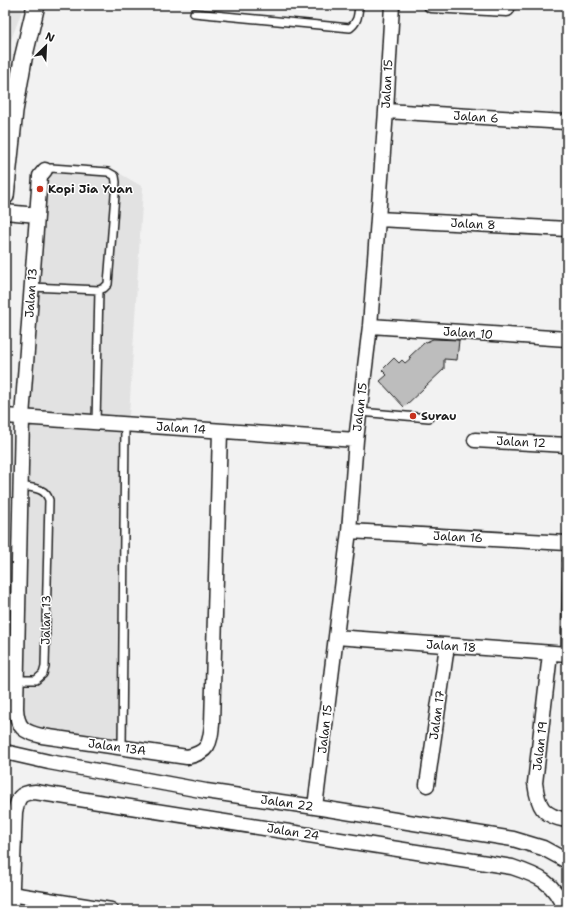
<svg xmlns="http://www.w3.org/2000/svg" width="572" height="915" viewBox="0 0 572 915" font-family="'Shantell Sans',sans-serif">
<rect width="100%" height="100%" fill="#f2f2f2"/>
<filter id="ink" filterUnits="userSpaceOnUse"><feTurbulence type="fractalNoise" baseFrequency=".025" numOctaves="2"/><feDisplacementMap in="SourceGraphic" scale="8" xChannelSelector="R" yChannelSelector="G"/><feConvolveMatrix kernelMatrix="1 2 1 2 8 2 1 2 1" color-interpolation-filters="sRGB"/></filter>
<g filter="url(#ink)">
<path fill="#e2e2e2" d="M5 5H24L5 56Z
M44 164 112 169 143 187 128 432 125 753 18 731 10 719 13 499 20 387Z"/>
<path fill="#bdbdbd" stroke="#1c1c1c" d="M433 339 459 340 457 360 444 359V369L404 407 380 381 387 375 382 370 394 358 399 363 402 360 405 363 411 358 409 357 424 343Z"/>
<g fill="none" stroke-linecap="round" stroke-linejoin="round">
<g stroke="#1c1c1c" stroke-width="10">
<path id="service" d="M194 13 350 28C358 22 358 15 359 5
M31 287 99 290 104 288 108 284 116 182 115 176 108 172 51 168 45 170
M360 412 429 418
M96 422 99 290
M565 654 567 556
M16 680H36L43 674 45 667 49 500C45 487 32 488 20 486
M122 747 125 424"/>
</g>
<g stroke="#1c1c1c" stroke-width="17">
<path id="minor" d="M431 5 507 9
M386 111 566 122
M45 170 40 176 22 417 16 708C17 728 24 732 42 736L187 757C209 752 210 744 212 724L220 431
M5 212 37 215
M378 219 567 229
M370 326 567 339
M5 416 356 440
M475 440 567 445
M349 531 567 543
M336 637 567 654
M550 654 535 783C538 806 542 816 567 820
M5 752 49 762 206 791 315 807 513 839 543 848 567 861
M427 785 447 646
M315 807 349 531 356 440 370 326 386 111 392 5
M11 894 111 910
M11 910 15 812C18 798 19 793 35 792L512 867C539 876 554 882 565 910"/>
</g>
<g stroke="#1c1c1c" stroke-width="20">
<path id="tertiary" d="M5 196 14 111 23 59 36 5"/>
</g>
<use href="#service" stroke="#fff" stroke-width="7"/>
<use href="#minor" stroke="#fff" stroke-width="14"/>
<use href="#tertiary" stroke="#fff" stroke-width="17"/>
</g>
</g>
<g fill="#c8321e" stroke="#fff" stroke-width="1.5">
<circle cx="40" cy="189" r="4"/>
<circle cx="413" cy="416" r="4"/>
</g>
<g text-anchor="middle" stroke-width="3" stroke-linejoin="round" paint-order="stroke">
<g font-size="12" fill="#1c1c1c" stroke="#fff">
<text transform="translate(387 84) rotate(-87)" y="4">Jalan 15</text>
<text transform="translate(476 117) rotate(4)" y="4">Jalan 6</text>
<text transform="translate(473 224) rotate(3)" y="4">Jalan 8</text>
<text transform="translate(31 293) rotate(-86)" y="4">Jalan 13</text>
<text transform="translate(468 333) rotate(4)" y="4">Jalan 10</text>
<text transform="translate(360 407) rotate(-83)" y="4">Jalan 15</text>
<text transform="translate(181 428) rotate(4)" y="4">Jalan 14</text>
<text transform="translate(521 442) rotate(3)" y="4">Jalan 12</text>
<text transform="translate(458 537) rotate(3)" y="4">Jalan 16</text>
<text transform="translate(46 620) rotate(-89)" y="4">Jalan 13</text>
<text transform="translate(451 646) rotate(4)" y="4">Jalan 18</text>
<text transform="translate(437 715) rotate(-82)" y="4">Jalan 17</text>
<text transform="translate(325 729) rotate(-83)" y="4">Jalan 15</text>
<text transform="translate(540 746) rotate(-83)" y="4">Jalan 19</text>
<text transform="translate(117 747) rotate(8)" y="4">Jalan 13A</text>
<text transform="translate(287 803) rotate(8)" y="4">Jalan 22</text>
<text transform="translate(293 832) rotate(9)" y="4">Jalan 24</text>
</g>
<g font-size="12" font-weight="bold" fill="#1c1c1c" stroke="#fff" text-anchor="start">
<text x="48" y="193">Kopi Jia Yuan</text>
<text x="421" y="420">Surau</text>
</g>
</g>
<rect width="572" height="915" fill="none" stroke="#fff" stroke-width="20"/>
<rect x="10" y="10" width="552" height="895" fill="none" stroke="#1c1c1c" stroke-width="1.5" filter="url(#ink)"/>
<g transform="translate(46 46) rotate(24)" stroke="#ffffff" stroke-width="3" paint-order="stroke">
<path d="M0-3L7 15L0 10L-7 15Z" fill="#1c1c1c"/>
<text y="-6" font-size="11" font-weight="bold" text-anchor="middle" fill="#1c1c1c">N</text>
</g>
</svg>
